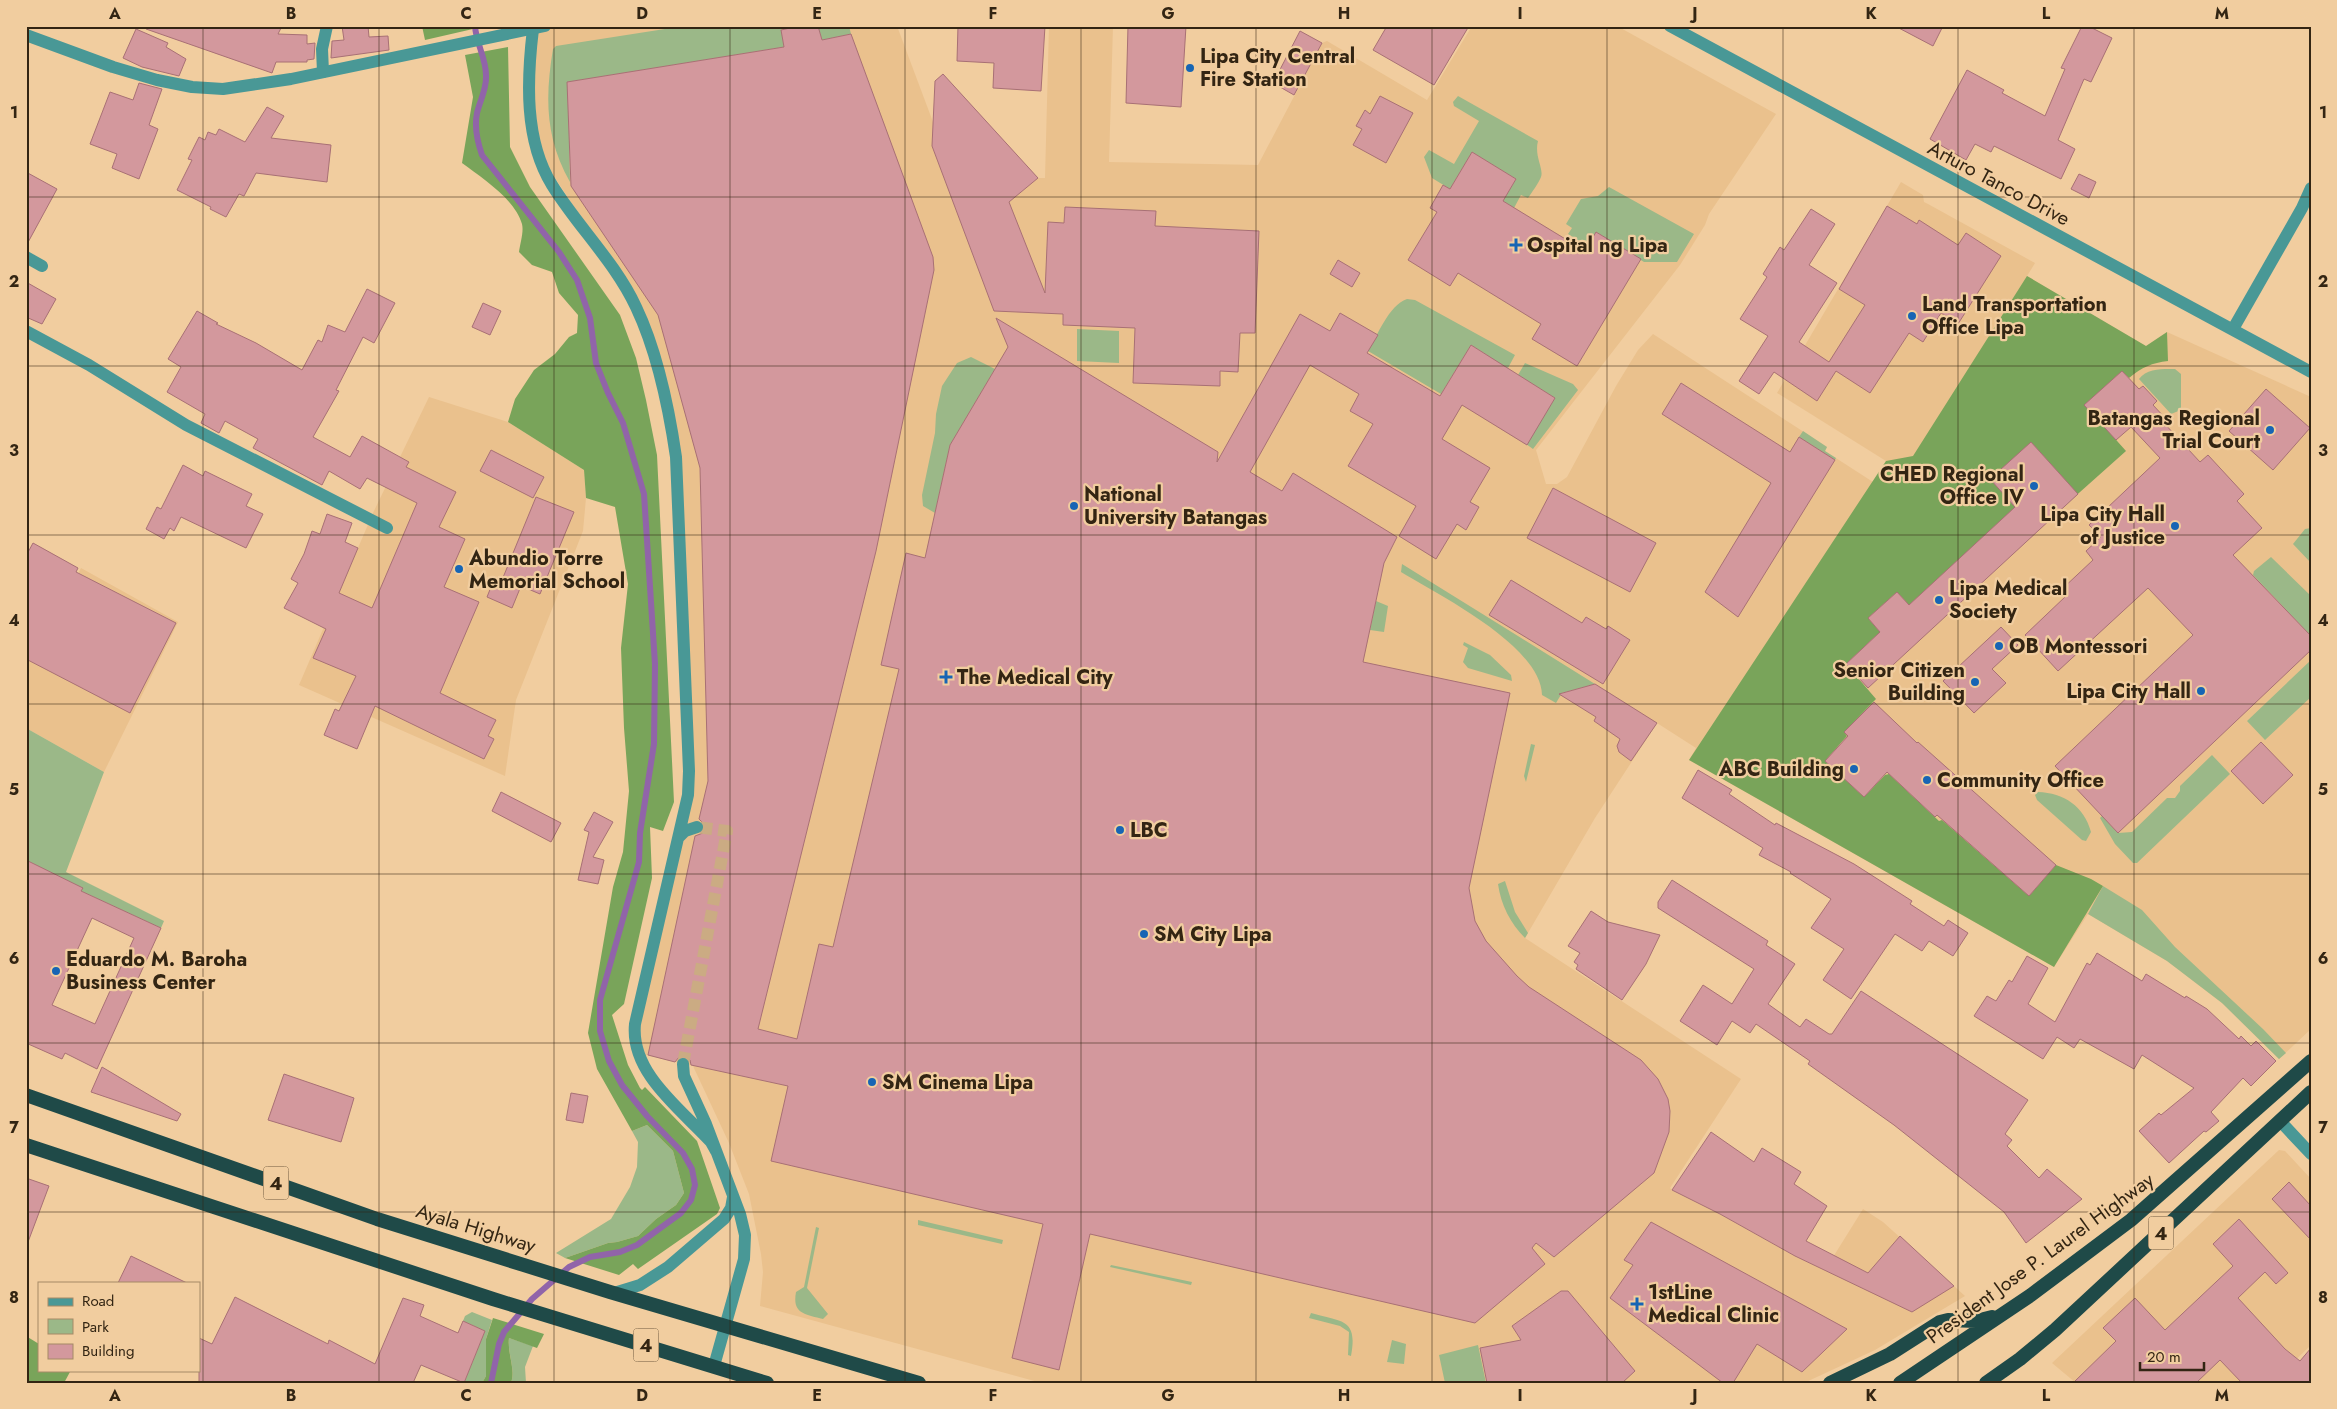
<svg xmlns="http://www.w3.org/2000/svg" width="2337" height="1409" viewBox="0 0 2337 1409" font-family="Jost,sans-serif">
<rect width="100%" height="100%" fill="#f1cd9f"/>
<path fill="#eac18d" d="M551 26H897L969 218 1009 202 1038 178H1045L1049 26H1113L1109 162 1258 165 1322 43 1327 41 1427 100 1472 26H1617L1776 114 1709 214 1705 225 1680 265 1536 450 1546 484H1557L1567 477 1616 386 1638 350 1653 334 1827 447 1825 451 1873 482 1886 461 1777 393 1901 182 1923 195 1924 202 1928 204 2035 263 2027 276 2146 346 2167 332 2311 397V1029L2279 1059 2222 1003 2167 961 2088 914 2054 967 1689 760 1696 748 1657 723 1595 818 1525 938 1741 1079 1670 1188 1672 1190 1720 1214 1796 1257 1825 1270 1863 1209 1883 1222 1965 1296 1875 1350 1804 1383H1042L760 1306 763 1272 761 1254 749 1194 729 1143 693 1066 641 1054 637 1025 687 816 681 459 652 341 584 222 544 161 534 115V29Z
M429 397 508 422 584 470 586 498 583 531 516 700 505 776 299 685 373 513Z
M81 568 178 622 104 772 26 728V618L48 630Z
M2279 1150 2285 1151 2311 1179V1345L2272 1383H2076L2052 1363Z"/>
<path fill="#9bb888" d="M684 26H781L784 47 568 82 570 182C545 138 545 97 553 49L556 46Z
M818 26H849L851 34 822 40Z
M1458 96 1538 141C1534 156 1544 169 1541 177 1538 184 1532 192 1528 198L1521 195 1514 208 1503 201 1516 179 1472 152 1450 189 1432 178 1424 157 1429 150 1454 164 1479 121 1454 106 1453 102Z
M1609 187 1694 234 1677 262H1644L1596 232 1585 251 1573 244 1576 239 1568 234 1572 228 1566 224 1581 199 1598 196Z
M1407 299 1415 300 1515 355 1508 368 1484 360 1487 355 1471 345 1441 394 1368 351C1378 335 1388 306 1407 299Z
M1077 329 1119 331V363L1077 361Z
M971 357 995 369 950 445 935 513 923 506 922 495 935 433 936 414 942 386 957 363Z
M1525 363 1573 384 1578 390 1533 449 1526 444 1555 398 1518 375Z
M2175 369 2181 374V410L2171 414 2139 379C2147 368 2163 369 2175 369Z
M1803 431 1827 447 1825 451 1836 458 1835 460 1799 437Z
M2311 528V563L2293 544 2305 529Z
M2271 557 2311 596V636L2253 575 2254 571Z
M1402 564 1595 684 1562 693 1556 703 1542 695C1541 646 1439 595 1401 572Z
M1376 601 1388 606 1384 632 1370 630Z
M1464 642 1490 655 1511 675 1512 681 1468 668 1463 662 1468 648 1463 645Z
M2311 660V697L2265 740 2247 721Z
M26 728 104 772 66 872 164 921 161 928 81 891 82 888 26 860Z
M1531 744 1535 745 1526 782 1524 776Z
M2212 755 2230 774 2137 863H2133L2115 844 2100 818 2102 816 2118 833 2132 832 2167 798H2175L2180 791V786Z
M2038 792C2064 793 2084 806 2091 832L2086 841 2082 840 2037 800 2035 795Z
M1505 881 1515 912 1528 933 1525 938C1510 923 1501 905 1498 884Z
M2103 886 2142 910 2175 947 2263 1029 2286 1053 2279 1059 2222 1003 2167 961 2088 914Z
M647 1125 673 1151 684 1193 676 1205 656 1219 638 1236 617 1242 608 1243 565 1258 556 1253 611 1219 630 1187 637 1167 638 1142 632 1131Z
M918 1220 1003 1240 1002 1244 918 1225Z
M816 1227 819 1228 807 1288 828 1314 823 1319C805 1314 792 1314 796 1292L804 1287Z
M1111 1265 1192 1282 1191 1285 1110 1267Z
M472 1312 492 1320 486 1339V1376L482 1383H464L485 1331 463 1321 465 1316Z
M1311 1313C1342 1322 1358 1318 1351 1356L1348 1355 1349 1332 1340 1326 1309 1318Z
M509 1338 533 1346 525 1367 526 1383H511C516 1369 507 1352 509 1338Z
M1392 1340 1406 1344 1404 1364 1387 1362Z
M1478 1345 1486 1383H1445L1439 1355Z"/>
<path fill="#79a45a" d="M422 26H486L425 40Z
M508 47 510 147 530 187 620 315 636 358 646 400 657 455 674 802 663 831 650 827 652 878 624 1004 612 1015 628 1065 640 1088 642 1090 645 1087 697 1141 720 1208 717 1214 638 1269 633 1264 619 1275 565 1258 608 1243 617 1242 638 1236 656 1219 676 1205 684 1193 673 1151 647 1125 632 1131 597 1069 588 1033 613 887 623 852 629 791 624 728 621 648 628 584 615 507 586 498 584 470 508 422 515 399 534 370 555 354 569 337 577 333 578 315 559 293 552 272 532 265 519 252C520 244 524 232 522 224 515 199 482 178 462 163L473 97 465 55Z
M2027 276 2146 346 2167 332 2168 361C2152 363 2142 367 2129 378L2122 371 2085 405 2126 451 2052 517 1959 561 1981 584 1965 599 1942 575 1909 605 1897 592 1868 618 1880 632 1846 664 1876 699 1844 732 1847 736 1825 761 1864 797 1885 775 1889 774 1939 821 1942 820 2029 896 2056 865 2091 879 2103 886 2054 967 1689 760 1886 461 1913 456Z
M493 1318 544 1334 537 1348 509 1338C507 1353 516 1369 511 1383H482L486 1376V1339Z
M26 1336 39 1344V1370H71L64 1383H26Z"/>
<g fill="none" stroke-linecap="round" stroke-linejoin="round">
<path stroke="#9164a9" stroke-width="6" d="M475 26C476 43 486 58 486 75 487 89 480 100 477 113 474 128 477 141 482 155L559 252 577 280 590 318 596 363 608 393 623 423 644 494 655 664 654 744 640 833 639 862 600 1000V1031L609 1061 622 1085 647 1116 683 1153 692 1169 695 1185 691 1200 681 1213 637 1245 620 1252 590 1257 569 1267 532 1299 504 1332 499 1344 491 1383"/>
</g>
<path fill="#d3989d" stroke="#a87075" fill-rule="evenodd" d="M147 26H282L278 34 307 35V44L315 43 314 59 307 60V62H276L272 73 146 29Z
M342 26H368L369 37 388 36 389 50 331 58 332 41 344 40Z
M799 26H818L822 40 851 34 933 257 934 270 876 551 758 1029 797 1039 819 944 833 947 899 669 881 665 906 553 925 558 950 445 1008 347 996 318 1218 452 1217 462 1300 314 1330 331 1340 313 1378 335 1367 353 1440 396 1471 345 1555 398 1527 445 1462 405 1442 439 1490 468 1470 502 1479 507 1466 530 1457 524 1436 559 1399 536 1416 506 1348 466 1373 424 1350 411 1359 394 1310 365 1250 472 1282 491 1293 473 1397 537 1384 563 1363 662 1510 693 1469 888 1475 921 1486 941 1517 976 1529 987 1641 1060 1658 1079 1668 1099 1670 1111 1669 1132 1654 1173 1554 1257 1536 1243 1532 1248 1545 1264 1475 1323 1090 1234 1059 1370 1012 1358 1043 1224 771 1161 788 1086 691 1065 690 1060 686 1056 679 1057 675 1062 648 1055 695 836 703 833 705 828 704 824 699 819 708 781 700 468 658 315 571 186 567 82 784 47 781 30Z
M958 26H1045L1041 91 993 88 994 63 957 61Z
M1128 26H1186L1181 107 1126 103Z
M1387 26H1469L1434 85 1373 50Z
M1895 26H1943L1933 46Z
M2082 26H2088L2112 38 2091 82 2084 79 2058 140 2075 149 2061 179 1994 146 1991 152 1975 144 1966 160 1930 139 1967 70 2004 90 2002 93 2045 116 2065 69 2061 68Z
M136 29 168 43 166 47 186 59 179 76 142 67 123 58Z
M1300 31 1322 43 1294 95 1273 83Z
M943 74 1038 178 1009 202 1045 293 1048 222 1064 223 1065 207 1156 211 1155 226 1259 231 1255 333H1240L1238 372 1220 371V386L1133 383 1135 328 1063 325V314L994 311 932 146 935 81Z
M139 83 162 89 149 125 158 129 139 179 112 168 117 154 90 144 110 92 133 100Z
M1380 96 1413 113 1386 163 1353 145 1362 129 1356 126 1365 110 1370 114Z
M267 107 284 116 271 138 331 145 327 182 256 173 244 196 239 194 226 217 210 209 211 207 177 190 192 160 188 159 199 137 205 140 208 132 216 135 219 129 245 142Z
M1472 152 1516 179 1503 201 1585 251 1596 232 1641 259 1577 366 1532 339 1541 324 1458 273 1450 286 1408 260 1437 212 1430 208 1443 185 1450 189Z
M26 172 57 189 26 246Z
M2079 174 2096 182 2089 198 2071 189Z
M1887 206 1917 224 1919 220 1958 245 1966 233 2001 256 1958 324 1941 313 1923 342 1909 333 1870 393 1836 371 1817 401 1774 372 1759 394 1739 381 1768 336 1740 319 1767 277 1763 274 1780 247 1784 250 1811 209 1835 224 1809 265 1837 283 1799 342 1829 362 1865 305 1839 289Z
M1338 260 1360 273 1352 287 1330 274Z
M26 282 56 299 42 324 26 317Z
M367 289 395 303 374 343 363 337 336 390 339 391 313 437 350 457 362 436 409 462 406 467 456 492 439 527 465 539 444 587 479 602 440 693 496 720 488 736 494 739 484 759 375 706 357 749 324 735 335 709 339 711 356 676 313 658 326 629 284 608 298 583 291 579 304 554 312 531 320 534 327 514 352 523 345 542 358 548 339 593 372 608 417 503 367 478 360 489 329 471 322 485 253 448 258 439 225 421 219 433 201 423 205 414 167 392 181 367 168 359 197 311 218 323 216 324 256 343 302 370 318 340 322 342 328 325 345 332Z
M483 303 501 311 490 335 472 327Z
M2122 371 2139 389 2143 386 2157 401 2153 405 2166 419 2163 422 2200 462 2208 455 2244 494 2237 501 2262 528 2233 555 2311 636V650L2118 833 2055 766 2193 635 2148 588 2058 671 2025 635 2066 596 2061 590 2093 560 2086 551 2101 537 2089 525 2160 458 2131 427 2116 440 2084 405Z
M1681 383 1790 452 1799 437 1835 460 1738 617 1705 592 1771 483 1662 414Z
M2266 389 2310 428 2273 470 2229 431Z
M2031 442 2078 494 1868 688 1846 664 1880 632 1868 618 1897 592 1909 605 2015 507 1990 479Z
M491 450 544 477 533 498 480 471Z
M183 465 203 476 205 471 252 494 246 506 263 514 246 548 181 517 174 531 170 528 164 539 146 529 157 507 161 509Z
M1553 488 1656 543 1630 592 1527 538Z
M536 497 574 512 540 594 521 586 512 608 487 597 495 577 502 580Z
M33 543 78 568 76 572 176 623 130 713 26 659V556Z
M1511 580 1582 623 1586 617 1606 629 1608 626 1630 640 1603 684 1489 615Z
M2001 627 2018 645 1992 669 2006 683 1974 713 1943 681Z
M1595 684 1657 723 1631 761 1619 752 1617 746 1620 739 1594 721 1596 717 1559 694Z
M1874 702 1917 743 1918 742 2056 865 2029 896 1937 815 1935 817 1887 772 1864 797 1825 761 1848 736 1844 732Z
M2261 742 2293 775 2263 804 2231 771Z
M1698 770 1732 790 1729 794 1775 825 1776 823 1854 864 1912 901 1910 904 1944 926 1948 920 1968 933 1953 956 1929 941 1922 951 1895 934 1851 999 1823 980 1844 949 1811 928 1831 899 1790 873 1791 872 1759 855 1763 848 1682 798Z
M501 792 561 823 551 842 492 811Z
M594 812 613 822 593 857 604 860 598 884 578 880 589 832 584 830Z
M26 860 83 888 81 891 161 928 97 1069 65 1053 62 1059 26 1043ZM92 918 134 938 95 1024 52 1005Z
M1672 880 1768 941 1766 945 1795 964 1768 1004 1800 1027 1806 1019 1829 1034H1832L1861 991 2028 1100 2005 1134 2012 1140 2007 1146 2039 1178 2047 1169 2082 1199 2026 1243 2004 1212 1894 1125 1808 1064 1810 1061 1756 1024 1750 1033 1732 1021 1717 1045 1680 1021 1703 985 1732 1004 1754 969 1658 908V902Z
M1591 911 1608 922 1660 935 1646 964 1622 1000 1576 969 1578 965 1574 962 1580 953 1568 946Z
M2097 953 2142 981 2146 974 2185 998 2186 996 2207 1009 2239 1039 2241 1036 2251 1046 2256 1041 2276 1061 2251 1086 2243 1078 2211 1112 2219 1121 2206 1132 2204 1131 2169 1163 2139 1131 2159 1113 2161 1115 2194 1088 2142 1055 2134 1069 2080 1039 2074 1048 2057 1037 2043 1059 1974 1016 1987 996 1996 1001 2009 980 2012 982 2027 956 2048 968 2028 1004 2055 1022 2087 963 2090 965Z
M102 1067 181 1114 177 1121 91 1092Z
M284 1074 354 1098 341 1142 268 1120Z
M571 1093 588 1096 583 1123 566 1120Z
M1711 1132 1754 1162 1762 1148 1801 1172 1794 1184 1827 1206 1806 1241 1868 1273 1900 1236 1954 1286 1912 1312 1795 1256 1720 1214 1672 1190Z
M26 1178 49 1186 28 1242H26Z
M2289 1182 2311 1206V1240L2272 1199Z
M2239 1219 2288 1273 2276 1284 2265 1272 2238 1298 2285 1349 2300 1361 2311 1348V1383H2242L2220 1360 2196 1383H2073L2116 1341 2103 1328 2135 1298 2165 1330 2233 1266 2213 1244Z
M1651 1222 1847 1329 1802 1372 1757 1344 1733 1383H1723L1610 1298 1633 1265 1624 1260Z
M131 1256 187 1283H118Z
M1561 1291H1568L1635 1371 1622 1383H1487L1480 1348 1521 1340 1512 1326Z
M235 1297 328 1344 329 1340 375 1364 403 1298 424 1305 420 1316 458 1333 463 1321 485 1331 464 1383 421 1365 413 1383H199V1338L212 1344Z"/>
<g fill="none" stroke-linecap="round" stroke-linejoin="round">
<path stroke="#cbab83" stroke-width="12" stroke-dasharray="12 6" stroke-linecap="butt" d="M683 1064 727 831 697 827"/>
<path stroke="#499896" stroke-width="12" d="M533 29C527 79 524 140 552 185 578 227 615 262 636 307 657 351 669 409 676 457L689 771 688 795 635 1024C630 1073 682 1110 711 1142L716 1151
M323 72 322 49 327 26
M26 257 42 266
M2233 329 2302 208 2311 188
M26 331 89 365 186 425 387 528
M678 838 685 831 697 827
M683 1064 684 1076 706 1124 740 1214 745 1235 744 1259 714 1366
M2280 1121 2311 1154
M614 1293 640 1285 668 1267 724 1219 731 1208 733 1197"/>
<path stroke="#499896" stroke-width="12" d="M1670 26 2311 372
M26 35 113 67 157 80 192 87 223 89 291 79 545 26"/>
<path stroke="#1f4a48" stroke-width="14" d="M26 1095 377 1219 610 1292 919 1383
M26 1145 493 1299 767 1383
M1830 1383 1890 1354 1940 1322 1948 1320 1976 1321 1992 1317
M1900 1383 2031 1295 2131 1220 2311 1061
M1986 1383 2020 1359 2055 1330 2311 1092"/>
</g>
<path fill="none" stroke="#332513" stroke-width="1" stroke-opacity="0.55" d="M203 26V1383M379 26V1383M554 26V1383M730 26V1383M905 26V1383M1081 26V1383M1256 26V1383M1432 26V1383M1607 26V1383M1783 26V1383M1958 26V1383M2134 26V1383M26 197H2311M26 366H2311M26 535H2311M26 704H2311M26 874H2311M26 1043H2311M26 1212H2311"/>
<g fill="#1765b4" stroke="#f1cd9f" stroke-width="2">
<circle cx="1190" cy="68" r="5"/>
<path d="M1513.5 237.5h5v5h5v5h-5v5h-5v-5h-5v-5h5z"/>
<circle cx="1912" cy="316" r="5"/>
<circle cx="2270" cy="430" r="5"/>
<circle cx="2034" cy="486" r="5"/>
<circle cx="1074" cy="506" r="5"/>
<circle cx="2175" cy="526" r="5"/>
<circle cx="459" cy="569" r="5"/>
<circle cx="1939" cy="600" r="5"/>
<circle cx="1999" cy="646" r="5"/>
<path d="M943.5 669.5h5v5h5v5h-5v5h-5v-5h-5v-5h5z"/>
<circle cx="1975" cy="682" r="5"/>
<circle cx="2201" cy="691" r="5"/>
<circle cx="1854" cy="769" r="5"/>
<circle cx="1927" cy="780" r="5"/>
<circle cx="1120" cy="830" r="5"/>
<circle cx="1144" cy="934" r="5"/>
<circle cx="56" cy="971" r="5"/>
<circle cx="872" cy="1082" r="5"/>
<path d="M1634.5 1296.5h5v5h5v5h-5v5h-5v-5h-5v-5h5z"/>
</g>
<g text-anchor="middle" stroke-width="4.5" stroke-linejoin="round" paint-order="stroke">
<g fill="#f1cd9f" stroke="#6c573d" stroke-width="1">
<rect x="263.5" y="1166.5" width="25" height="33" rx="4"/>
<rect x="2148.5" y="1216.5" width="25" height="33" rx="4"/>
<rect x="633.5" y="1328.5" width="25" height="33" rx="4"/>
</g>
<g font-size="19" font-weight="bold" fill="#332513">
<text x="276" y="1190">4</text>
<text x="2161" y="1240">4</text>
<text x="646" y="1352">4</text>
</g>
<g font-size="20" font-weight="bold" fill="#332513" stroke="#f1cd9f" text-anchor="start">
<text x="1200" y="63">Lipa City Central<tspan x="1200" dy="23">Fire Station</tspan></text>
<text x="1527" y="252">Ospital ng Lipa</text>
<text x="1922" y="311">Land Transportation<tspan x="1922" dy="23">Office Lipa</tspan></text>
<text x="2260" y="425" text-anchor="end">Batangas Regional<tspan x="2260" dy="23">Trial Court</tspan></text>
<text x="2024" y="481" text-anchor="end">CHED Regional<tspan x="2024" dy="23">Office IV</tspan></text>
<text x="1084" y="501">National<tspan x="1084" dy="23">University Batangas</tspan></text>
<text x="2165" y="521" text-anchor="end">Lipa City Hall<tspan x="2165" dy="23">of Justice</tspan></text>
<text x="469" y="565">Abundio Torre<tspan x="469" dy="23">Memorial School</tspan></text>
<text x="1949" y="595">Lipa Medical<tspan x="1949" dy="23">Society</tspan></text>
<text x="2009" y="653">OB Montessori</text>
<text x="1965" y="677" text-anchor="end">Senior Citizen<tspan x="1965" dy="23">Building</tspan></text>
<text x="957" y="684">The Medical City</text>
<text x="2191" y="698" text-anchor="end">Lipa City Hall</text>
<text x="1844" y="776" text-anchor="end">ABC Building</text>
<text x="1937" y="787">Community Office</text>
<text x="1130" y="837">LBC</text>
<text x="1154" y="941">SM City Lipa</text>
<text x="66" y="966">Eduardo M. Baroha<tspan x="66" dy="23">Business Center</tspan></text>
<text x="882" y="1089">SM Cinema Lipa</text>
<text x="1648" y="1299">1stLine<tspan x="1648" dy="23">Medical Clinic</tspan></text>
</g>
<g font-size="20" fill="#332513" stroke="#f1cd9f">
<text transform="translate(1999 183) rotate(28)" y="7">Arturo Tanco Drive</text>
<text transform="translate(476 1228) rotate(17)" y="7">Ayala Highway</text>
<text transform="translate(2040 1258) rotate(-36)" y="7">President Jose P. Laurel Highway</text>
</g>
</g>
<rect width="2337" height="1409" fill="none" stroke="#f1cd9f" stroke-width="55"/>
<rect x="38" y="1282" width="162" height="90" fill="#f1cd9f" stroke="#a58a67"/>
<rect x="48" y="1298" width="25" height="8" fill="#499896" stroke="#a58a67"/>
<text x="82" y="1306" font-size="15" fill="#332513">Road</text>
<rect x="48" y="1319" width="25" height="15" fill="#9bb888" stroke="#a58a67"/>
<text x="82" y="1332" font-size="15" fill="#332513">Park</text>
<rect x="48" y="1344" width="25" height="15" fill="#d3989d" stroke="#a58a67"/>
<text x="82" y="1356" font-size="15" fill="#332513">Building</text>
<path d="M2140 1362v8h64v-8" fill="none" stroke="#332513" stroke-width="2.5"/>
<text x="2147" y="1362" font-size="15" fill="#332513" stroke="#f1cd9f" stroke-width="4" paint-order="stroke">20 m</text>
<rect x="28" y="28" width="2282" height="1354" fill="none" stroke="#332513" stroke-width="2"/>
<g font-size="16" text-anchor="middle" font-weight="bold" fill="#332513">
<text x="115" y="19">A</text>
<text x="291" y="19">B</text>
<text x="466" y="19">C</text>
<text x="642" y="19">D</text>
<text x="817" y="19">E</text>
<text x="993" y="19">F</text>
<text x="1168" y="19">G</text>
<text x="1344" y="19">H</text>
<text x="1520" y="19">I</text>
<text x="1695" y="19">J</text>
<text x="1871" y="19">K</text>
<text x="2046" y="19">L</text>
<text x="2222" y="19">M</text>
<text x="14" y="118">1</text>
<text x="2323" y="118">1</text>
<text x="14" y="287">2</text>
<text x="2323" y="287">2</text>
<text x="14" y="456">3</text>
<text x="2323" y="456">3</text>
<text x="14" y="626">4</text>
<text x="2323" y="626">4</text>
<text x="14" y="795">5</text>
<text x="2323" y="795">5</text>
<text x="14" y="964">6</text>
<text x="2323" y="964">6</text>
<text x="14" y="1133">7</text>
<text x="2323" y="1133">7</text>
<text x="14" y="1303">8</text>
<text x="2323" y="1303">8</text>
<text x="115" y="1401">A</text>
<text x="291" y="1401">B</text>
<text x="466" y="1401">C</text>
<text x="642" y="1401">D</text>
<text x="817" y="1401">E</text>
<text x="993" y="1401">F</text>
<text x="1168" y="1401">G</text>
<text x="1344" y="1401">H</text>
<text x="1520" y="1401">I</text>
<text x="1695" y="1401">J</text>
<text x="1871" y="1401">K</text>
<text x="2046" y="1401">L</text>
<text x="2222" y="1401">M</text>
</g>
</svg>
